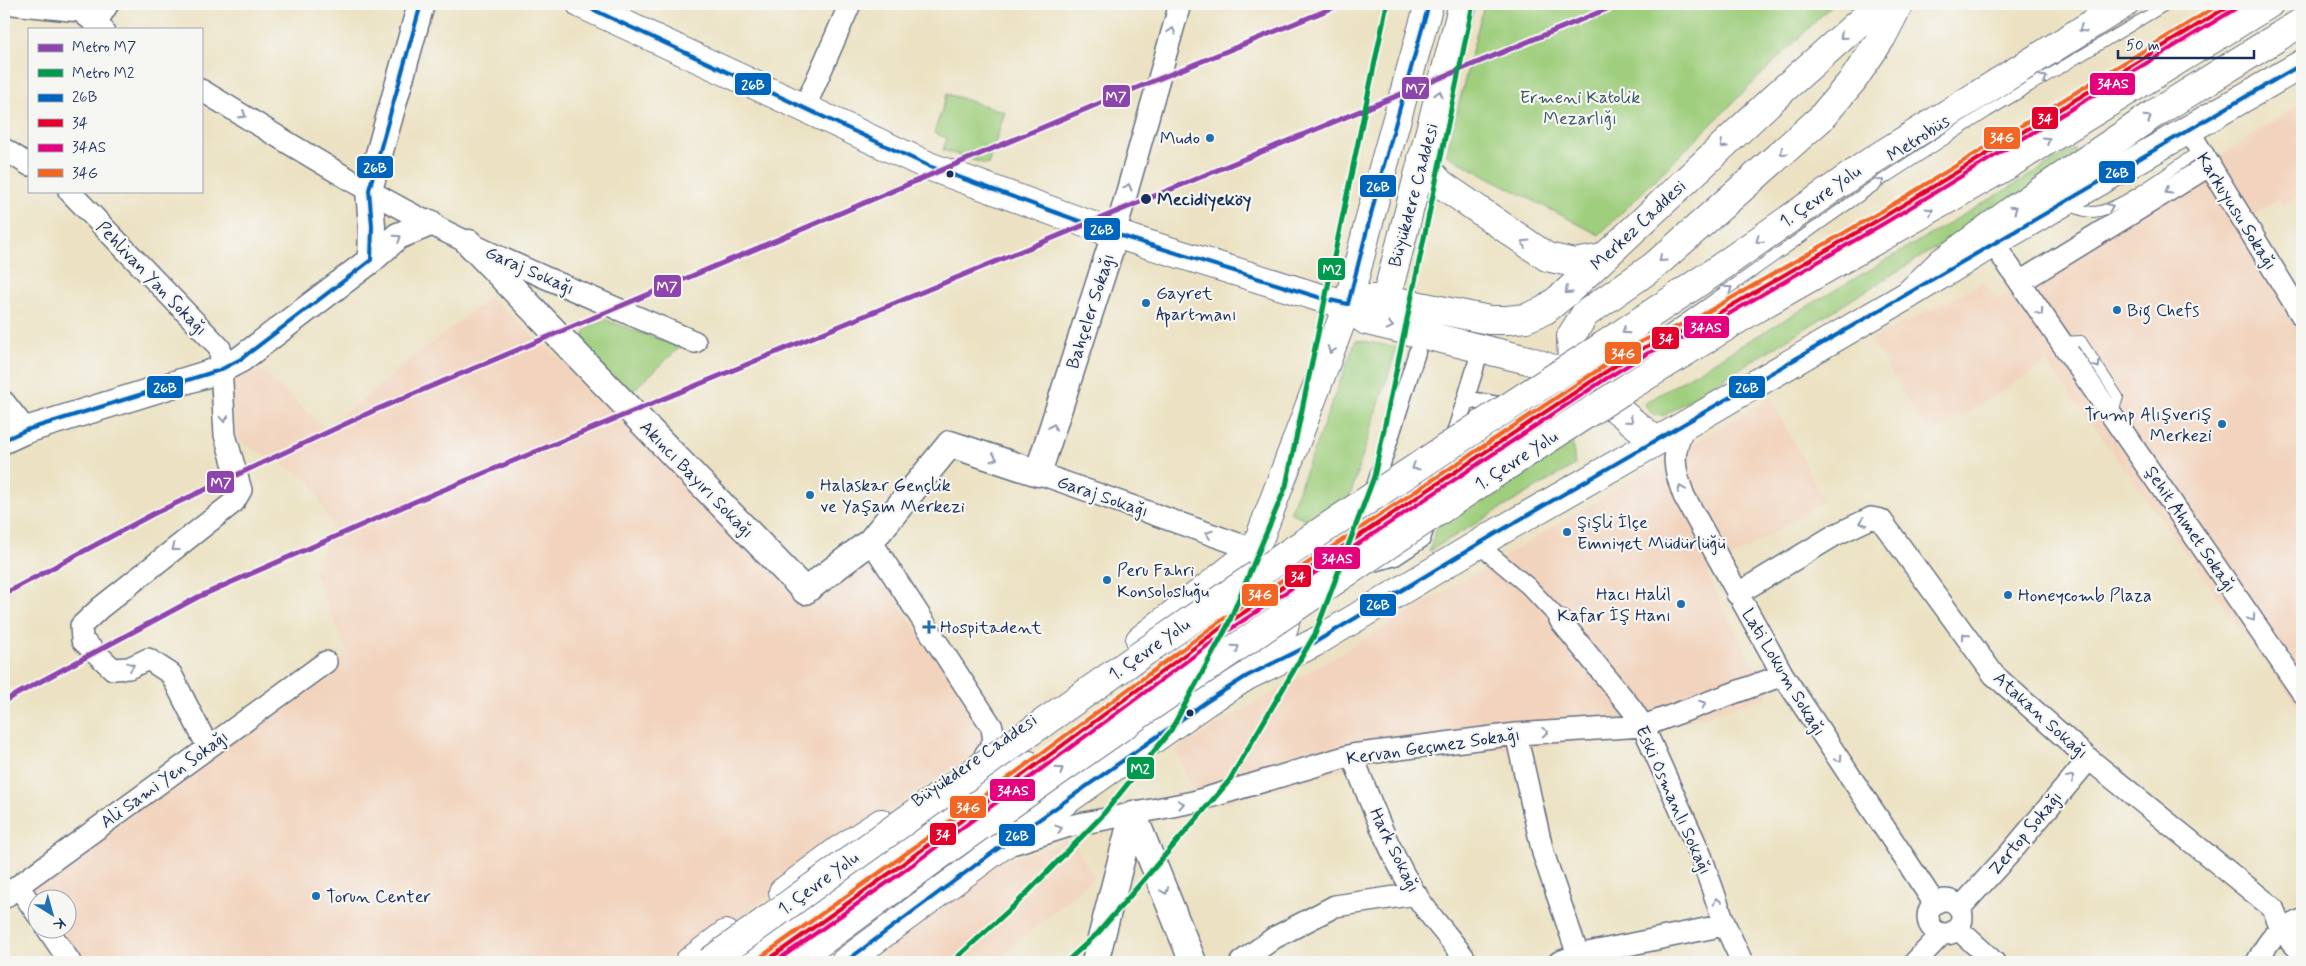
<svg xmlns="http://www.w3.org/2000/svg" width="2306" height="966" viewBox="0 0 2306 966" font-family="Mynerve,sans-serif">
<rect width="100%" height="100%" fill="#f6f6f2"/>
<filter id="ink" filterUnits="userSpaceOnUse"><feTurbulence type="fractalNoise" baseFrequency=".02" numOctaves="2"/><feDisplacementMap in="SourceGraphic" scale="10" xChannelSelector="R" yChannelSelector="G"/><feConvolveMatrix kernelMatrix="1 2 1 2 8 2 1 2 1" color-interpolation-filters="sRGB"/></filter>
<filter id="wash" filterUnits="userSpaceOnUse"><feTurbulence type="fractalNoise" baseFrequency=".0096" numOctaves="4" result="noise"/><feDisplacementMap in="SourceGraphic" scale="20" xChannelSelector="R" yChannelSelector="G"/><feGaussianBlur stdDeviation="1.12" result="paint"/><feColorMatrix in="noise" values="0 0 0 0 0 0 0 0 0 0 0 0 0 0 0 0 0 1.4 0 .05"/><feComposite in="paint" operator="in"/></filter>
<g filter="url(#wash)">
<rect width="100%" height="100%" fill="#ece2c3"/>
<path fill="#f2d4be" d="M2302 103V193L2283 206 2278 199 2251 218 2302 303V712L2047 363 1930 435 1871 340 1984 282 1998 299Z
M490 297 574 371 805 603 873 566 988 732 970 755 674 962H79L55 929 68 928V898H38L29 892 348 654 313 571 332 527 311 481 239 441 227 382 261 370 325 428Z
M1771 398 1824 501 1707 574 1769 696 1635 737 1373 762 1202 809 1176 750Z
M1072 840 1094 878 994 962H870L993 865Z"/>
<path fill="#9fce7d" stroke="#5d7e6e" d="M1484 4H1833L1599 235 1446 155Z
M947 94 1005 112 988 165 943 150 947 138 934 133Z
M2074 149 2079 159 1665 415C1653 417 1650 413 1644 404 1786 317 1932 235 2074 149Z
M606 320 680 347 626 397 583 343 585 331 595 323Z
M1356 340 1397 347 1338 534 1290 512Z
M1572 440 1575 465 1429 551 1441 513Z"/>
</g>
<g filter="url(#ink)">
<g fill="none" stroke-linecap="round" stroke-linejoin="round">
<g stroke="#646e81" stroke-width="12">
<path id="service" d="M2067 204C2078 209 2088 214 2100 211 2128 204 2175 167 2200 150
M1663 335 1885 178 1987 112 2167 4
M2061 342 2081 341 2118 397 2112 415
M1645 347 1700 324 1885 216 2232 4"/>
</g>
<g stroke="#646e81" stroke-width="19">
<path id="pedestrian" d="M1517 416a20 20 0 1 1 40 0a20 20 0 1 1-40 0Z
M1466 399 1510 407
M1470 458a19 19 0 1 1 38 0a19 19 0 1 1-38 0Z
M1436 494 1471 467
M1478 544 1528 586 1560 620
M1339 562 1355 550 1417 352
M1374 563 1395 557 1422 539 1475 369 1480 348"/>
</g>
<g stroke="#646e81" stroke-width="24">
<path id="minor" d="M13 4 80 11
M71 4 103 29
M96 23 108 4
M201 90C289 143 376 199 469 243 543 278 619 309 695 342
M804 109 850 4
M2188 130 2302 316
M4 149 29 165
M69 191 220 348 225 435 241 490 234 502 100 608 81 626 82 640 113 669 129 668 148 659 171 674 208 747
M1115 234 1180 4
M1993 243 2302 692
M2020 282 2210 165
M4 402 26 430
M1685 425C1671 453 1673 467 1684 496L1783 675 1935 904
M1038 473 1255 550
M871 541 992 727 994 742 985 755
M1737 594 1835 535 1871 518 1881 520 1994 675 2089 759 2273 908 2281 930 2302 953
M1560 620 1631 708 1643 726 1701 856 1725 925 1742 962
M1516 734 1543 853 1578 955
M1352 755C1372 805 1390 857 1420 901 1435 923 1453 941 1467 962
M1015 843 1069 826 1193 802 1352 755 1516 734 1643 726 1783 675
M18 886 38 915
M4 898 18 886 326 662
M1928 917a17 17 0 1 1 34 0a17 17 0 1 1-34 0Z
M1960 908 2011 852 2089 759
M47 928 70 962
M1958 929 1994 962
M1241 962 1274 938 1335 906 1416 894
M1559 962 1578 955 1725 925
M1915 962 1942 934
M2257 962C2271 935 2275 933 2302 920"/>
</g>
<g stroke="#646e81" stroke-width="29">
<path id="tertiary" d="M469 243 805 591 871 541 950 444 1038 473 1115 234
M371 260 372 226 369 190 421 4
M4 440 26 430 220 370 241 359 371 260 398 236 430 223
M1133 814 1193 962
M1095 962 1133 814"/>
</g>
<g stroke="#646e81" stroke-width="30">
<path id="secondary" d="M581 4 931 167 1115 234 1321 298 1348 304"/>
</g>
<g stroke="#646e81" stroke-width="30">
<path id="primary" d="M1422 158 1430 172 1441 184 1547 257 1574 263 1603 258
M1386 299 1463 4
M1348 304 1367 299H1386L1489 320H1507L1526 318 1545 310 1565 294 1777 95 1880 4
M1348 304 1352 311 1367 321 1528 360 1578 378 1656 441
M1578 378 1572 363 1571 336 1585 314 1654 266 1820 119 1853 80 1882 37 1899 4
M1140 640 1255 550
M1172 663 1231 609 1249 574 1255 550 1348 304 1380 179 1429 4
M1254 668C1262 659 1271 651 1277 642 1299 612 1272 574 1255 550
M783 892 839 850 881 823
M689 962 726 934
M754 962 1029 765
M845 962 996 850 1206 702 1247 676 1314 643 1495 534 1685 425 1908 295 1993 243 2302 64"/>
</g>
<g stroke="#646e81" stroke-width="30">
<path id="trunk" d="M1908 295 1942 262 2014 209 2154 114 2302 22
M1603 346 1711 274 1873 160 2124 4
M1630 386 1753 310 2006 166 2269 4"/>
</g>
<use href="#service" stroke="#fff" stroke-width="10"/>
<use href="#pedestrian" stroke="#fff" stroke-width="16"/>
<use href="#minor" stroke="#fff" stroke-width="21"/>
<use href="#tertiary" stroke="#fff" stroke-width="26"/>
<use href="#secondary" stroke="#fff" stroke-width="28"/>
<use href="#primary" stroke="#fff" stroke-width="28"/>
<use href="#trunk" stroke="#fff" stroke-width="28"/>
<g stroke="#646e81" stroke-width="12" stroke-linecap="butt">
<path id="service-bridge" d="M765 962 904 863 1222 627 1645 347"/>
</g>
<g stroke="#646e81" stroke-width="30" stroke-linecap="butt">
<path id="trunk-bridge" d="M709 962C1002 749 1298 541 1603 346
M793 962C851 921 908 877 966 836 1185 681 1405 530 1630 386"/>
</g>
<use href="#service-bridge" stroke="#fff" stroke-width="10"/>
<use href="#trunk-bridge" stroke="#fff" stroke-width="28"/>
<g stroke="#f6f6f2" stroke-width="8">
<path id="bus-1" d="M581 4 931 167 1115 234 1321 298 1348 304 1380 179 1429 4
M4 440 26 430 220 370 241 359 371 260 372 226 369 190 421 4
M845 962 996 850 1206 702 1247 676 1314 643 1495 534 2302 64"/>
</g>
<g stroke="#f6f6f2" stroke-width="8">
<path id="bus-2" d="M765 962 904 863 1222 627 1604 373 1645 347 1700 324 1885 216 2232 4"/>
</g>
<g stroke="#f6f6f2" stroke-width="8">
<path id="bus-3" d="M775 962 908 868 1226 632 1607 378 1648 353 1703 329 1888 221 2235 9"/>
</g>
<g stroke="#f6f6f2" stroke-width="8">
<path id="bus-4" d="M761 957 900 858 1219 622 1601 368 1642 341 1697 318 1882 211 2220 4"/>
</g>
<use href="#bus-1" stroke="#0065bd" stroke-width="4"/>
<use href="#bus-2" stroke="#e4002b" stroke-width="4"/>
<use href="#bus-3" stroke="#e5007d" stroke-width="4"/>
<use href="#bus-4" stroke="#f26522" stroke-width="4"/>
<g stroke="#f6f6f2" stroke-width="9">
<path id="metro-1" d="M4 594 153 514 373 411 1112 98 1342 4
M4 701 198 597 414 502 1619 4"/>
</g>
<g stroke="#f6f6f2" stroke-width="9">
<path id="metro-2" d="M952 962 1017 903 1101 817 1171 730 1227 627 1286 486 1387 4
M1066 962 1098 933 1229 781 1315 634 1374 477 1473 4"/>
</g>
<use href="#metro-1" stroke="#8e44ad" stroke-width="5"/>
<use href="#metro-2" stroke="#009a4c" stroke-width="5"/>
</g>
<defs><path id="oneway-chevron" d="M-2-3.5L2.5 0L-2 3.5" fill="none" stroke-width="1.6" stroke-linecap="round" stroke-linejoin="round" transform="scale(1.25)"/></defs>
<g stroke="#8d97ae">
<use href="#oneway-chevron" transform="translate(2082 29) rotate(148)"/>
<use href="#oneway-chevron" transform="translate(1172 31) rotate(-74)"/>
<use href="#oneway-chevron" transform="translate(1843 36) rotate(139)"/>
<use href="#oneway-chevron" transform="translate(2044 78) rotate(-31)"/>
<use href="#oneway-chevron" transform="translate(1439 94) rotate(-75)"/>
<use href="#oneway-chevron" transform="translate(243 115) rotate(31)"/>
<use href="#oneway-chevron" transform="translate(2148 118) rotate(-35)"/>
<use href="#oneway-chevron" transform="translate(2047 140) rotate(-32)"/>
<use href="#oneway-chevron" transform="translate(1723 145) rotate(137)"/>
<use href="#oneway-chevron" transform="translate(1783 152) rotate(139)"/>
<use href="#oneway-chevron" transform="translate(1881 182) rotate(-36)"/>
<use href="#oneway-chevron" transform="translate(1128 187) rotate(-74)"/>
<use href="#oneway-chevron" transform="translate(2168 191) rotate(148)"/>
<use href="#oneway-chevron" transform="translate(2110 207) rotate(-23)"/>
<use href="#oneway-chevron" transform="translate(2014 209) rotate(-35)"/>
<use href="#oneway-chevron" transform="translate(1930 211) rotate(-30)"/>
<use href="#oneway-chevron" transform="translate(398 238) rotate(-33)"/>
<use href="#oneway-chevron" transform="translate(1759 240) rotate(144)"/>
<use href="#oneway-chevron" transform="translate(1525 243) rotate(-148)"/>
<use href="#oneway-chevron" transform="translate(1662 259) rotate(138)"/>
<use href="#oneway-chevron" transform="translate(1729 289) rotate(-35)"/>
<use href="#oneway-chevron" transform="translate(1568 291) rotate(138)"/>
<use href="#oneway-chevron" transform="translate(2040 312) rotate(56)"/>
<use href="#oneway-chevron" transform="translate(1390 326) rotate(13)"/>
<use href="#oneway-chevron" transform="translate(1625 331) rotate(147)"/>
<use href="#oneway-chevron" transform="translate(1331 350) rotate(111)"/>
<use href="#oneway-chevron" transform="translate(2097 365) rotate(57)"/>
<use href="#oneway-chevron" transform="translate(224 419) rotate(85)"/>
<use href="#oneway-chevron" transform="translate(1630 420) rotate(39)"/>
<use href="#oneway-chevron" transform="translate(1053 427) rotate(-72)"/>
<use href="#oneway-chevron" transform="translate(994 458) rotate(18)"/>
<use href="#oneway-chevron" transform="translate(1415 467) rotate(147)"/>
<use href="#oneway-chevron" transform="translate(1681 489) rotate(-112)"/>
<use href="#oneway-chevron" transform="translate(1863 522) rotate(155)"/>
<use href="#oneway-chevron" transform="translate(1209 534) rotate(-161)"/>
<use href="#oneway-chevron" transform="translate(175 548) rotate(142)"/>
<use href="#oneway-chevron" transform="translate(2252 618) rotate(56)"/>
<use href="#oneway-chevron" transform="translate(1965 636) rotate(-126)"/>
<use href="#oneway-chevron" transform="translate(1236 648) rotate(-34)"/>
<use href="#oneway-chevron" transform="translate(131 666) rotate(-19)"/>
<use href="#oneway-chevron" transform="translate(1703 704) rotate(-20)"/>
<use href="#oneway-chevron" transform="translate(1545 732) rotate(-3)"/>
<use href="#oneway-chevron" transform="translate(1839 759) rotate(56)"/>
<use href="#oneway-chevron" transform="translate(1060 770) rotate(-35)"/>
<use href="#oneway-chevron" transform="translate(2071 778) rotate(-49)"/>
<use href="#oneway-chevron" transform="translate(1181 804) rotate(-11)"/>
<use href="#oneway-chevron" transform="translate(1059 829) rotate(-18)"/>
<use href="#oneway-chevron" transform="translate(1165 891) rotate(69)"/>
<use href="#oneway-chevron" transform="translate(1717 901) rotate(-109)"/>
</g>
</g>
<g fill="#1f6fb2" stroke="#f6f6f2" stroke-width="2">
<circle cx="1210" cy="138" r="5"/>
<circle cx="1146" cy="303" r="5"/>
<circle cx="2117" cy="310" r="5"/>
<circle cx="2222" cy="424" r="5"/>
<circle cx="810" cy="495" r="5"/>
<circle cx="1567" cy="532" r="5"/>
<circle cx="1107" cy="580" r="5"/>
<circle cx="2008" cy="595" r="5"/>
<circle cx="1681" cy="604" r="5"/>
<path d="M926.5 619.5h5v5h5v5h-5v5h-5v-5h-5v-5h5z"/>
<circle cx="316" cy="896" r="5"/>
</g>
<g fill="#1b2f5e" stroke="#f6f6f2" stroke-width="2">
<circle cx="950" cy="174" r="4.5"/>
<circle cx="1146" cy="199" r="6"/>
<circle cx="1190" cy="713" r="4.5"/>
</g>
<g text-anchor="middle" stroke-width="4.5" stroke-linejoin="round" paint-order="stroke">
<g font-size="18" fill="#3c5766" stroke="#f6f6f2">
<text x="1580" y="103">Ermeni Katolik<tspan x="1580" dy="21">Mezarlığı</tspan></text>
</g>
<g font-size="18" fill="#1b2f5e" stroke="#f6f6f2" text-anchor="start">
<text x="1200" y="144" text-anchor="end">Mudo</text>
<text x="1156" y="299">Gayret<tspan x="1156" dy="21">Apartmanı</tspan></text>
<text x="2127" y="316">Big Chefs</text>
<text x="2212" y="420" text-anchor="end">Trump Alışveriş<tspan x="2212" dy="21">Merkezi</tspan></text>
<text x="820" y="491">Halaskar Gençlik<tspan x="820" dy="21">ve Yaşam Merkezi</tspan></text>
<text x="1577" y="528">Şişli İlçe<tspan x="1577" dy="21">Emniyet Müdürlüğü</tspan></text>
<text x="1117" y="576">Peru Fahri<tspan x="1117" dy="21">Konsolosluğu</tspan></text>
<text x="1671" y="600" text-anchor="end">Hacı Halil<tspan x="1671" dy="21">Kafar İş Hanı</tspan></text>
<text x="2018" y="601">Honeycomb Plaza</text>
<text x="940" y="633">Hospitadent</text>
<text x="326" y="902">Torun Center</text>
</g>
<g font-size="18" fill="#1b2f5e" stroke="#f6f6f2">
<text transform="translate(1918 138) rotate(-33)" y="6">Metrobüs</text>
<text transform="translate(1413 195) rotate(-75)" y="6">Büyükdere Caddesi</text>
<text transform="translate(1820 196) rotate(-35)" y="6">1. Çevre Yolu</text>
<text transform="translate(2237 211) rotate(58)" y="6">Karkuyusu Sokağı</text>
<text transform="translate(1638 225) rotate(-43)" y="6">Merkez Caddesi</text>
<text transform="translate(530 270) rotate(24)" y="6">Garaj Sokağı</text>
<text transform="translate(152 278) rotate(46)" y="6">Pehlivan Yan Sokağı</text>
<text transform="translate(1090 311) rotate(-72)" y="6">Bahçeler Sokağı</text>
<text transform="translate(1516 460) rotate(-33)" y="6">1. Çevre Yolu</text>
<text transform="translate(697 479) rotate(46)" y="6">Akıncı Bayırı Sokağı</text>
<text transform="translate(1103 496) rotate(19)" y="6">Garaj Sokağı</text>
<text transform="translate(2191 529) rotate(56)" y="6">Şehit Ahmet Sokağı</text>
<text transform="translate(1149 649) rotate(-35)" y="6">1. Çevre Yolu</text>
<text transform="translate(1784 672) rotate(59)" y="6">Lati Lokum Sokağı</text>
<text transform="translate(2041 715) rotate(42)" y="6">Atakan Sokağı</text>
<text transform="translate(1433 746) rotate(-8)" y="6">Kervan Geçmez Sokağı</text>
<text transform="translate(974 760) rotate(-35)" y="6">Büyükdere Caddesi</text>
<text transform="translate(164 779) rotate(-36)" y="6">Ali Sami Yen Sokağı</text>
<text transform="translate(1674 800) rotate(66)" y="6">Eski Osmanlı Sokağı</text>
<text transform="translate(2025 833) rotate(-50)" y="6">Zertop Sokağı</text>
<text transform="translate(1395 850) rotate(64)" y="6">Hark Sokağı</text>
<text transform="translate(818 883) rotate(-36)" y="6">1. Çevre Yolu</text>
</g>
<g font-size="18" font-weight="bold" fill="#1b2f5e" stroke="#f6f6f2" text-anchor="start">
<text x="1157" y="205">Mecidiyeköy</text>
</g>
</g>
<g stroke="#f6f6f2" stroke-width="2">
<rect x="2089" y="72" width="47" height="24" rx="5" fill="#e5007d"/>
<rect x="734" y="72" width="38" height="24" rx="5" fill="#0065bd"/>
<rect x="1401" y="76" width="29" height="24" rx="5" fill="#8e44ad"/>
<rect x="1102" y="84" width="29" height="24" rx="5" fill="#8e44ad"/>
<rect x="2031" y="106" width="28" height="24" rx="5" fill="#e4002b"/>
<rect x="1983" y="126" width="38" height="24" rx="5" fill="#f26522"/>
<rect x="356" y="155" width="38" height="24" rx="5" fill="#0065bd"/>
<rect x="2098" y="160" width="38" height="24" rx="5" fill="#0065bd"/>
<rect x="1359" y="174" width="38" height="24" rx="5" fill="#0065bd"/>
<rect x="1083" y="217" width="38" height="24" rx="5" fill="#0065bd"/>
<rect x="1317" y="257" width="29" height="24" rx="5" fill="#009a4c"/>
<rect x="653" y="274" width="29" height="24" rx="5" fill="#8e44ad"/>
<rect x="1683" y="315" width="47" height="24" rx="5" fill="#e5007d"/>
<rect x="1651" y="326" width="29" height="24" rx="5" fill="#e4002b"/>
<rect x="1604" y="341" width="38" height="24" rx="5" fill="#f26522"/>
<rect x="146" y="375" width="38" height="24" rx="5" fill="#0065bd"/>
<rect x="1728" y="375" width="38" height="24" rx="5" fill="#0065bd"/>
<rect x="206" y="470" width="29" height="24" rx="5" fill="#8e44ad"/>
<rect x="1313" y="546" width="48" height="24" rx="5" fill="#e5007d"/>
<rect x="1284" y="564" width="28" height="24" rx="5" fill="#e4002b"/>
<rect x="1241" y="583" width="38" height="24" rx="5" fill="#f26522"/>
<rect x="1359" y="593" width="38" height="24" rx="5" fill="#0065bd"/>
<rect x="1126" y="756" width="29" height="24" rx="5" fill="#009a4c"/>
<rect x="989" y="778" width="47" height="24" rx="5" fill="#e5007d"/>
<rect x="949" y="795" width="38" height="24" rx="5" fill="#f26522"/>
<rect x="929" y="822" width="28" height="24" rx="5" fill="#e4002b"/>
<rect x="998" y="823" width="38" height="24" rx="5" fill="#0065bd"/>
</g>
<g font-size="14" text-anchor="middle" font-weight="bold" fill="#fff">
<text x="2113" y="88">34AS</text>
<text x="753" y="89">26B</text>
<text x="1416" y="93">M7</text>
<text x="1116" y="101">M7</text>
<text x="2045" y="123">34</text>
<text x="2002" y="142">34G</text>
<text x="375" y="172">26B</text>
<text x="2117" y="177">26B</text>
<text x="1378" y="191">26B</text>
<text x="1102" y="234">26B</text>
<text x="1332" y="274">M2</text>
<text x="667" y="291">M7</text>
<text x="1706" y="332">34AS</text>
<text x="1666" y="343">34</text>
<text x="1623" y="358">34G</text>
<text x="165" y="392">26B</text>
<text x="1747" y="392">26B</text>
<text x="221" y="487">M7</text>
<text x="1337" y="563">34AS</text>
<text x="1298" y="581">34</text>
<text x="1260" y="599">34G</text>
<text x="1378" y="609">26B</text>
<text x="1140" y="773">M2</text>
<text x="1013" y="795">34AS</text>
<text x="968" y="812">34G</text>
<text x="943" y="839">34</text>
<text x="1017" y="840">26B</text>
</g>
<rect width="2306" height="966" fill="none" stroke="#f6f6f2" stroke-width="20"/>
<rect x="28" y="28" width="175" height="165" fill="#f6f6f2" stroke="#9ea6b7"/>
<rect x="38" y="44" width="25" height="8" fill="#8e44ad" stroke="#9ea6b7"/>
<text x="72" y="52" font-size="15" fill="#1b2f5e">Metro M7</text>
<rect x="38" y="69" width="25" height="8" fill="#009a4c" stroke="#9ea6b7"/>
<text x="72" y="78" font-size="15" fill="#1b2f5e">Metro M2</text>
<rect x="38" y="94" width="25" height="8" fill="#0065bd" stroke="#9ea6b7"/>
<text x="72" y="102" font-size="15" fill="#1b2f5e">26B</text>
<rect x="38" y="119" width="25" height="8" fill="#e4002b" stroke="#9ea6b7"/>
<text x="72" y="128" font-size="15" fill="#1b2f5e">34</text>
<rect x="38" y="144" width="25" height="8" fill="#e5007d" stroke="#9ea6b7"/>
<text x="72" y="152" font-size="15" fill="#1b2f5e">34AS</text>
<rect x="38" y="169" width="25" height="8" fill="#f26522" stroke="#9ea6b7"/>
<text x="72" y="178" font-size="15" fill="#1b2f5e">34G</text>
<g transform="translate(52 914) rotate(143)"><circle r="24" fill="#f6f6f2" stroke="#9ea6b7"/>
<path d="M0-4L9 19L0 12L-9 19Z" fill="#1f6fb2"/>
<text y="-8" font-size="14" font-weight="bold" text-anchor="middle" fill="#1b2f5e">K</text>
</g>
<path d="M2118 50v8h136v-8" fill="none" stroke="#1b2f5e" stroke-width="2.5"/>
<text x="2126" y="50" font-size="15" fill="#1b2f5e" stroke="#f6f6f2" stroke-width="4" paint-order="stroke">50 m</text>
</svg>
